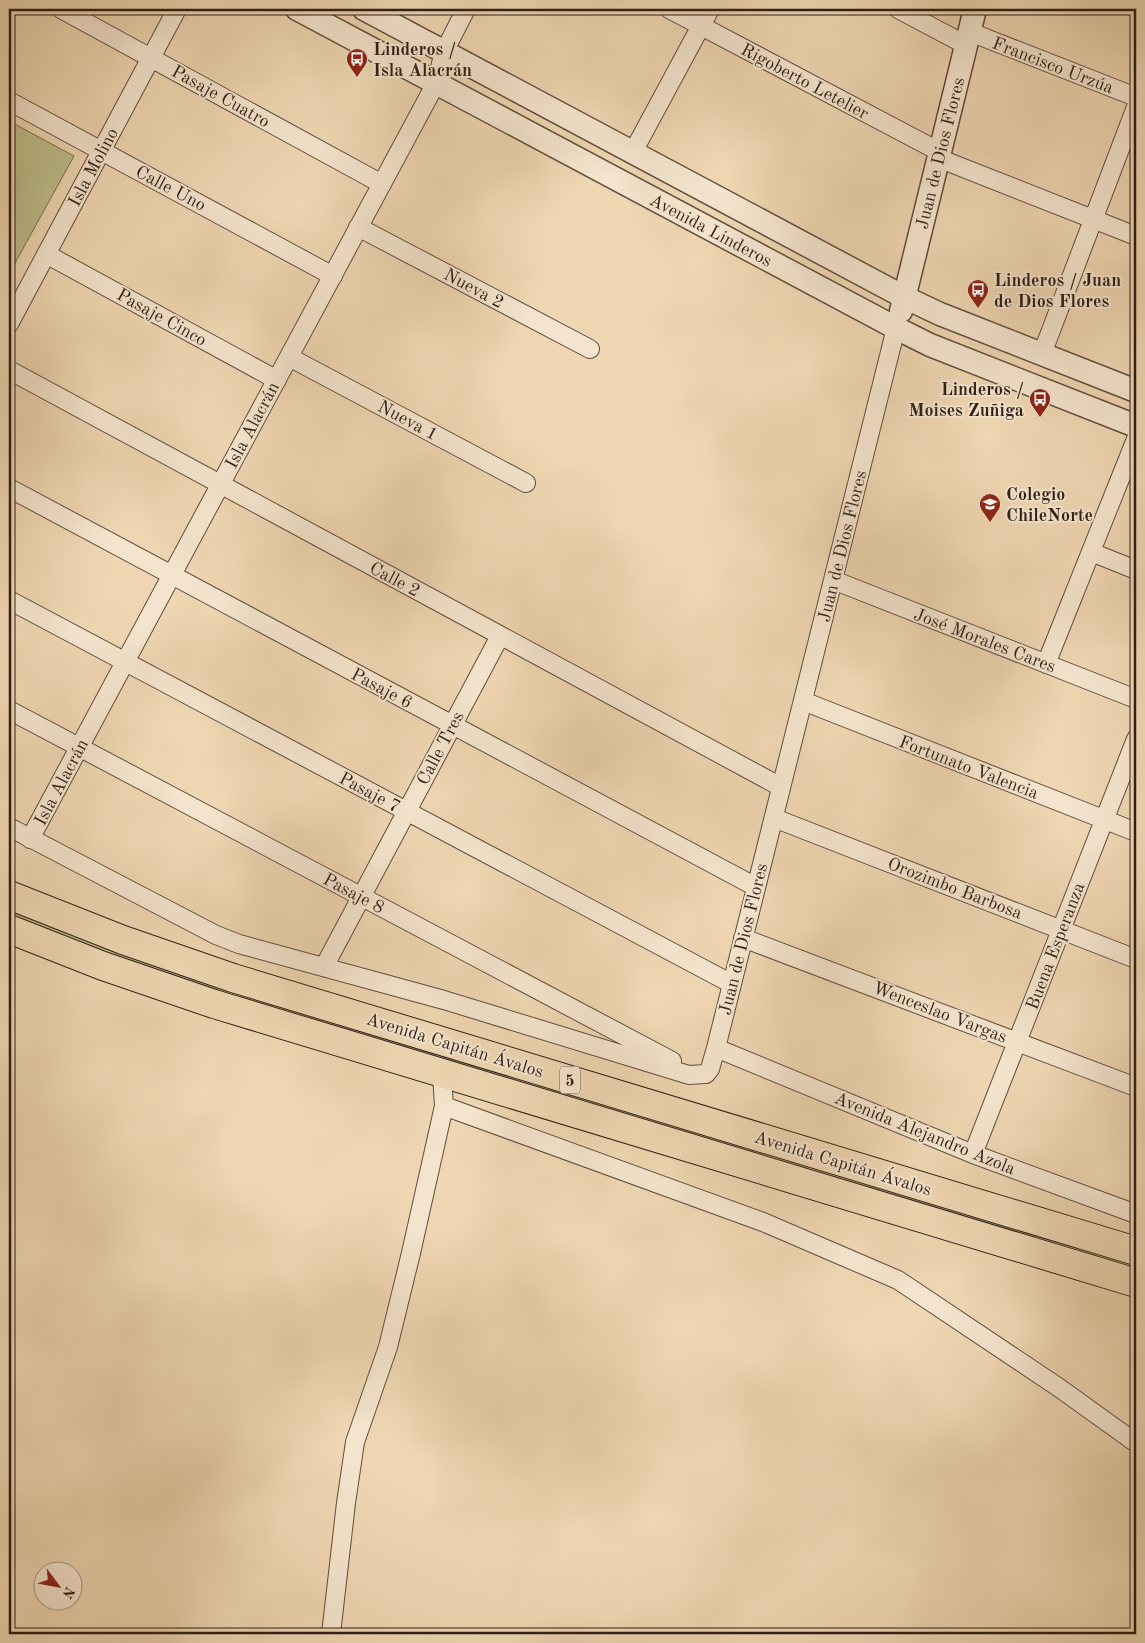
<svg xmlns="http://www.w3.org/2000/svg" width="1145" height="1643" viewBox="0 0 1145 1643" font-family="'Old Standard TT',serif">
<rect width="100%" height="100%" fill="#eed6b2"/>
<filter id="stains"><feTurbulence type="fractalNoise" baseFrequency=".004" numOctaves="4"/><feColorMatrix values="0 0 0 0 .2 0 0 0 0 .09 0 0 0 0 .02 0 0 0 .5 -.17"/></filter>
<radialGradient id="worn" r=".72"><stop offset=".6" stop-color="#630" stop-opacity="0"/><stop offset="1" stop-color="#630" stop-opacity=".3"/></radialGradient>
<path fill="#bdbd89" stroke="#766e50" d="M9 121 74 156 9 274Z
M9 904 1136 1258V1275L414 1057 9 920Z"/>
<g fill="none" stroke-linecap="round" stroke-linejoin="round">
<g stroke="#5f4d3e" stroke-width="20">
<path id="minor" d="M61 9 382 184
M669 9 940 152
M898 9 966 45
M970 32 1136 97
M9 101 333 276
M633 152 710 9
M938 158 1136 236
M358 227 590 349
M46 254 277 380
M9 324 177 9
M1042 354 1136 107
M289 357 526 483
M9 370 781 787
M9 488 756 887
M1091 552 1136 570
M833 580 1136 699
M9 600 732 984
M1046 664 1136 439
M803 701 1136 832
M9 710 672 1061
M774 818 1136 959
M9 827 216 935 239 944 444 1000 689 1075 706 1074 710 1069 716 1048 896 328
M30 839 436 83 444 52 466 9
M743 938 1136 1087
M324 967 500 636
M716 1048 973 1154 1136 1214
M444 1106 763 1222 898 1280 1058 1387 1136 1443
M973 1154 1136 739
M331 1634 346 1503 355 1442 388 1347 411 1253 444 1106 442 1074"/>
</g>
<g stroke="#5f4d3e" stroke-width="25">
<path id="tertiary" d="M297 9 896 328 930 345 1136 426
M364 9 904 297 940 314 1136 391
M901 311 975 9"/>
</g>
<g stroke="#2f1f18" stroke-width="30">
<path id="trunk" d="M9 895 123 940 233 978 1136 1251
M9 929 103 966 214 1004 1136 1283"/>
</g>
<use href="#minor" stroke="#f4e4cd" stroke-width="18"/>
<use href="#tertiary" stroke="#f4e4cd" stroke-width="22"/>
<use href="#trunk" stroke="#eed6b2" stroke-width="28"/>
</g>
<defs>
<g id="bus-pin" transform="scale(1.125)"><path d="M0 17L-7.5 6A9.5 9.5 0 1 1 7.5 6Z" fill="#8f2418" stroke="#f4e4cd"/><path d="M-5-6H5V4H4V6H2V4H-2V6H-4V4H-5ZM-3.5-4V0h7V-4ZM-3.5 1.2v1.5H-2V1.2ZM2 1.2v1.5H3.5V1.2Z" fill="#fff"/></g>
<g id="school-pin" transform="scale(1.125)"><path d="M0 17L-7.5 6A9.5 9.5 0 1 1 7.5 6Z" fill="#8f2418" stroke="#f4e4cd"/><path d="M0-5L7-2L0 1L-7-2ZM-4 1L0 2.5L4 1V4Q0 6-4 4Z" fill="#fff"/></g>
</defs>
<g fill-rule="evenodd">
<use href="#bus-pin" x="357" y="59"/>
<use href="#bus-pin" x="978" y="290"/>
<use href="#bus-pin" x="1040" y="399"/>
<use href="#school-pin" x="990" y="504"/>
</g>
<g text-anchor="middle" stroke-width="4" stroke-linejoin="round" paint-order="stroke">
<rect fill="#f4e4cd" stroke="#6a5a4e" stroke-width="1" x="560" y="1066.5" width="20" height="27" rx="4"/>
<g font-size="16" font-weight="bold" fill="#2f1f18">
<text x="570" y="1086">5</text>
</g>
<g font-size="18" font-weight="bold" fill="#2f1f18" stroke="#f4e4cd" text-anchor="start">
<text x="373" y="55">Linderos /<tspan x="373" dy="21">Isla Alacrán</tspan></text>
<text x="994" y="286">Linderos / Juan<tspan x="994" dy="21">de Dios Flores</tspan></text>
<text x="1024" y="395" text-anchor="end">Linderos /<tspan x="1024" dy="21">Moises Zuñiga</tspan></text>
<text x="1006" y="500">Colegio<tspan x="1006" dy="21">ChileNorte</tspan></text>
</g>
<g font-size="18" fill="#2f1f18" stroke="#f4e4cd">
<text transform="translate(1053 65) rotate(21)" y="6">Francisco Urzúa</text>
<text transform="translate(805 81) rotate(28)" y="6">Rigoberto Letelier</text>
<text transform="translate(221 96) rotate(29)" y="6">Pasaje Cuatro</text>
<text transform="translate(940 153) rotate(-76)" y="6">Juan de Dios Flores</text>
<text transform="translate(93 167) rotate(-62)" y="6">Isla Molino</text>
<text transform="translate(171 188) rotate(28)" y="6">Calle Uno</text>
<text transform="translate(711 230) rotate(28)" y="6">Avenida Linderos</text>
<text transform="translate(474 288) rotate(28)" y="6">Nueva 2</text>
<text transform="translate(162 317) rotate(29)" y="6">Pasaje Cinco</text>
<text transform="translate(408 420) rotate(28)" y="6">Nueva 1</text>
<text transform="translate(252 425) rotate(-62)" y="6">Isla Alacrán</text>
<text transform="translate(842 546) rotate(-76)" y="6">Juan de Dios Flores</text>
<text transform="translate(395 579) rotate(28)" y="6">Calle 2</text>
<text transform="translate(985 640) rotate(21)" y="6">José Morales Cares</text>
<text transform="translate(382 688) rotate(28)" y="6">Pasaje 6</text>
<text transform="translate(440 748) rotate(-62)" y="6">Calle Tres</text>
<text transform="translate(969 767) rotate(21)" y="6">Fortunato Valencia</text>
<text transform="translate(61 782) rotate(-62)" y="6">Isla Alacrán</text>
<text transform="translate(370 792) rotate(28)" y="6">Pasaje 7</text>
<text transform="translate(955 888) rotate(21)" y="6">Orozimbo Barbosa</text>
<text transform="translate(354 893) rotate(28)" y="6">Pasaje 8</text>
<text transform="translate(743 939) rotate(-76)" y="6">Juan de Dios Flores</text>
<text transform="translate(1055 946) rotate(-69)" y="6">Buena Esperanza</text>
<text transform="translate(940 1012) rotate(21)" y="6">Wenceslao Vargas</text>
<text transform="translate(455 1045) rotate(17)" y="6">Avenida Capitán Ávalos</text>
<text transform="translate(925 1133) rotate(22)" y="6">Avenida Alejandro Azola</text>
<text transform="translate(843 1163) rotate(17)" y="6">Avenida Capitán Ávalos</text>
</g>
</g>
<rect width="1145" height="1643" fill="none" stroke="#eed6b2" stroke-width="30"/>
<rect x="10" y="10" width="1125" height="1623" fill="none" stroke="#2f1f18" stroke-width="2.5"/>
<rect x="15" y="15" width="1115" height="1613" fill="none" stroke="#2f1f18"/>
<g transform="translate(58 1586) rotate(122)"><circle r="24" fill="#f4e4cd" stroke="#a59585"/>
<path d="M0-4L9 19L0 12L-9 19Z" fill="#8f2418"/>
<text y="-8" font-size="14" font-weight="bold" text-anchor="middle" fill="#2f1f18">N</text>
</g>
<rect width="100%" height="100%" filter="url(#stains)"/>
<rect width="100%" height="100%" fill="url(#worn)"/>
</svg>
